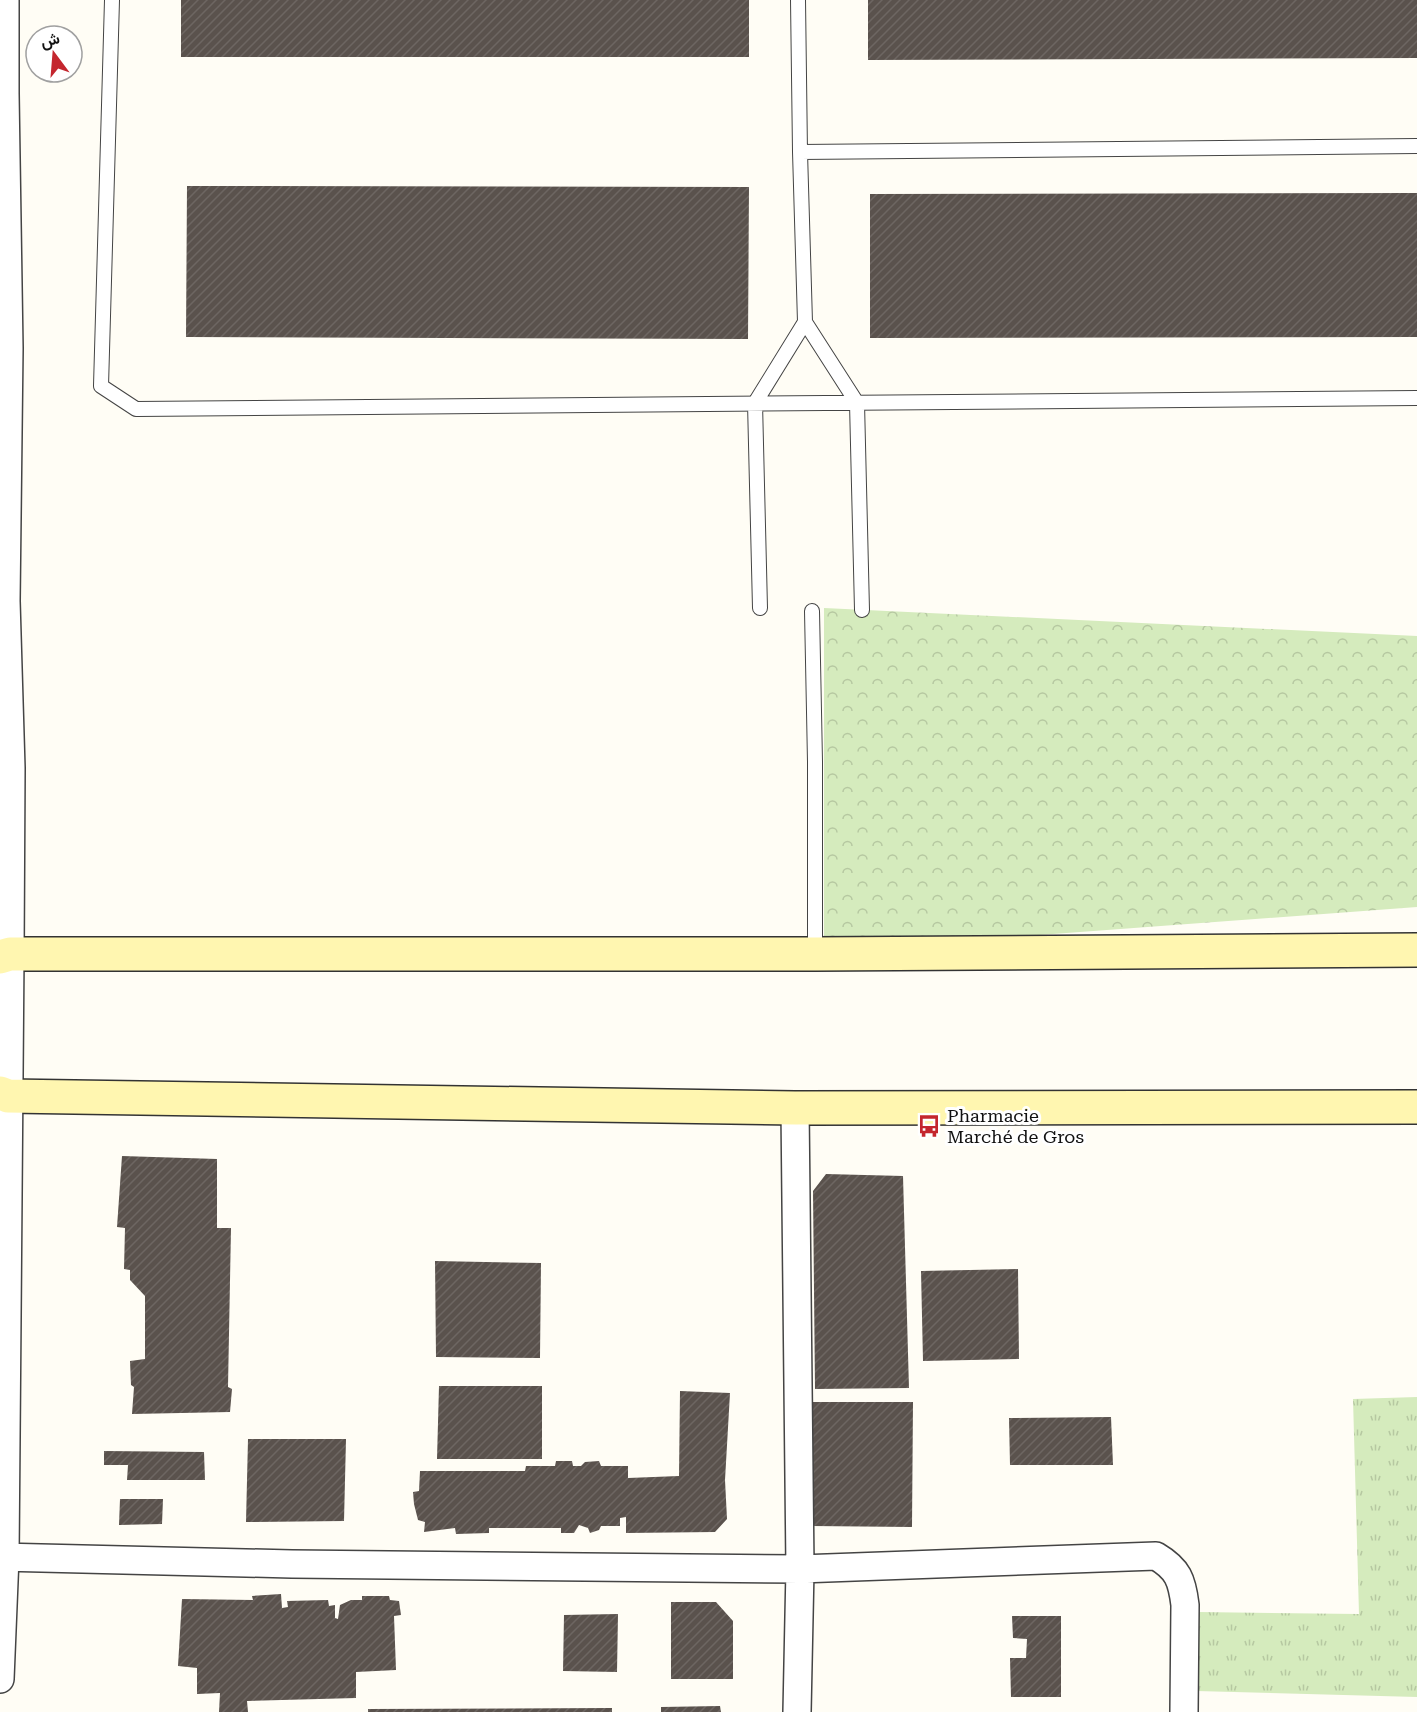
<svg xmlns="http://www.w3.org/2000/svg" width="1417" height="1712" viewBox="0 0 1417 1712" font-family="'Roboto Serif',Vazirmatn,serif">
<defs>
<pattern id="grass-tufts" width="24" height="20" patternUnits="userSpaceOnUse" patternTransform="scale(1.5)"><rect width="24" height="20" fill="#d5ebbd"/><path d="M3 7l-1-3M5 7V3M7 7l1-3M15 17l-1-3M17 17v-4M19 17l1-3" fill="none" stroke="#b6c8a1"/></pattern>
<pattern id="park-crowns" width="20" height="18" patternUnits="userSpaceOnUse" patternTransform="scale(1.5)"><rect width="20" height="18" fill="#d5ebbd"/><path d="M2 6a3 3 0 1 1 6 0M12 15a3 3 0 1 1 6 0" fill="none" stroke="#b6c8a1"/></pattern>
<pattern id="building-hatch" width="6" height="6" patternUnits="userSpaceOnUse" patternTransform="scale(1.5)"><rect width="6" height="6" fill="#5a524d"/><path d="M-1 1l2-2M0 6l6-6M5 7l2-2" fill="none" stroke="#6d6662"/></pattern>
</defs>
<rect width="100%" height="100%" fill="#fffdf5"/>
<path fill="url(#grass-tufts)" d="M1417 1397V1697L1196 1691 1198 1612 1359 1614 1353 1399Z"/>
<path fill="url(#park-crowns)" d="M824 608 1417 636V907L824 951Z"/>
<path fill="url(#building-hatch)" d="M181 0H749V57H181Z
M868 0H1417V58L868 60Z
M187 186 749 187 748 339 186 337Z
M1417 193V337L870 338V194Z
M122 1156 217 1159V1228H231L228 1387 232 1389 230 1412 132 1414 134 1387 131 1385 130 1361 145 1359V1296L130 1280V1270L124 1269 125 1228 117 1227Z
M826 1174 903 1176 909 1388 815 1389 813 1191Z
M435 1261 541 1263 540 1358 436 1357Z
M1018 1269 1019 1359 923 1361 921 1271Z
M439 1386H542V1459H437Z
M680 1391 730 1393 725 1480 727 1519 715 1532 626 1533V1517L620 1518V1526H601L599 1530 590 1533 588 1528 579 1525 574 1533H561V1528H489V1533L456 1534 455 1528 424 1532 425 1522 418 1520 414 1504 413 1492 419 1491 420 1471H525L526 1466H555L556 1461H572L573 1466H581L585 1462 599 1461 601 1466H628V1478L679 1476Z
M813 1402H913L912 1527 812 1526Z
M1111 1417 1113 1465H1010L1009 1418Z
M248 1439H346L344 1521 246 1522Z
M104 1451 204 1452 205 1480H127L128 1465H104Z
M120 1499H163L162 1524 119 1525Z
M281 1594 282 1608 288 1607 287 1601 328 1600 329 1606 335 1605V1618L338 1619 340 1605 351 1600H362V1596H389L390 1600 399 1601 401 1615 394 1616 396 1670 356 1672V1698L247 1701 248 1712H219L220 1693 197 1694V1668L178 1666 182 1599 253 1600 252 1596Z
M671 1602H716L733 1621V1679H671Z
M618 1614 617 1672 563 1671 564 1615Z
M1012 1616H1061V1697H1011L1010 1658H1026L1027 1639 1013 1638Z
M720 1706 721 1712H661V1707Z
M612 1708V1712H368V1709Z"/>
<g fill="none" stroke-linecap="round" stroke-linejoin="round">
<g stroke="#444" stroke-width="16">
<path id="lane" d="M112 0 101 386 136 409 1417 398
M798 0 800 152 805 322 857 403 862 610
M800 152 1417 146
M760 608 755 403 805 322
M812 611 815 762V954"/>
</g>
<g stroke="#444" stroke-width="30">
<path id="street" d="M795 1108 800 1569 797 1712
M0 1557 292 1564 800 1569 1156 1556C1178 1569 1182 1580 1185 1605L1184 1712
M0 1679 5 1557 10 954 11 768 6 601 9 348 5 94V0"/>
</g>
<g stroke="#333" stroke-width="36">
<path id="secondary" d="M0 957 10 954H815L1417 950
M0 1093 8 1096 795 1108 1417 1107"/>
</g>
<use href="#lane" stroke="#fff" stroke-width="14"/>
<use href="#street" stroke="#fff" stroke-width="27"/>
<use href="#secondary" stroke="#fff6b0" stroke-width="33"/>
</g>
<defs>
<g id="bus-bare" transform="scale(1.8)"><path d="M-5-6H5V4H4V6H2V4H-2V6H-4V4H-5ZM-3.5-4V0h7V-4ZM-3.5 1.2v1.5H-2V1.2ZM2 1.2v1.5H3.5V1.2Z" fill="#c4262e" stroke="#fff" stroke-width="2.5" paint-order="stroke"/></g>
</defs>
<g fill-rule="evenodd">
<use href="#bus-bare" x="929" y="1126"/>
</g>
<g text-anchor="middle" stroke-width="6" stroke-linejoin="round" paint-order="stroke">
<g font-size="18" fill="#111" stroke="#fff" text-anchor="start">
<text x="947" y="1122">Pharmacie<tspan x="947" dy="21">Marché de Gros</tspan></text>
</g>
</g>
<g transform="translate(54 54) rotate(344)"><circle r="28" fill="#ffffff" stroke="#a0a0a0" stroke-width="1.5"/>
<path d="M0-4.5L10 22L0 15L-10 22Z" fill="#c4262e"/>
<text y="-9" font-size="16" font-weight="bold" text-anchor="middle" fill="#111111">ش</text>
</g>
</svg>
